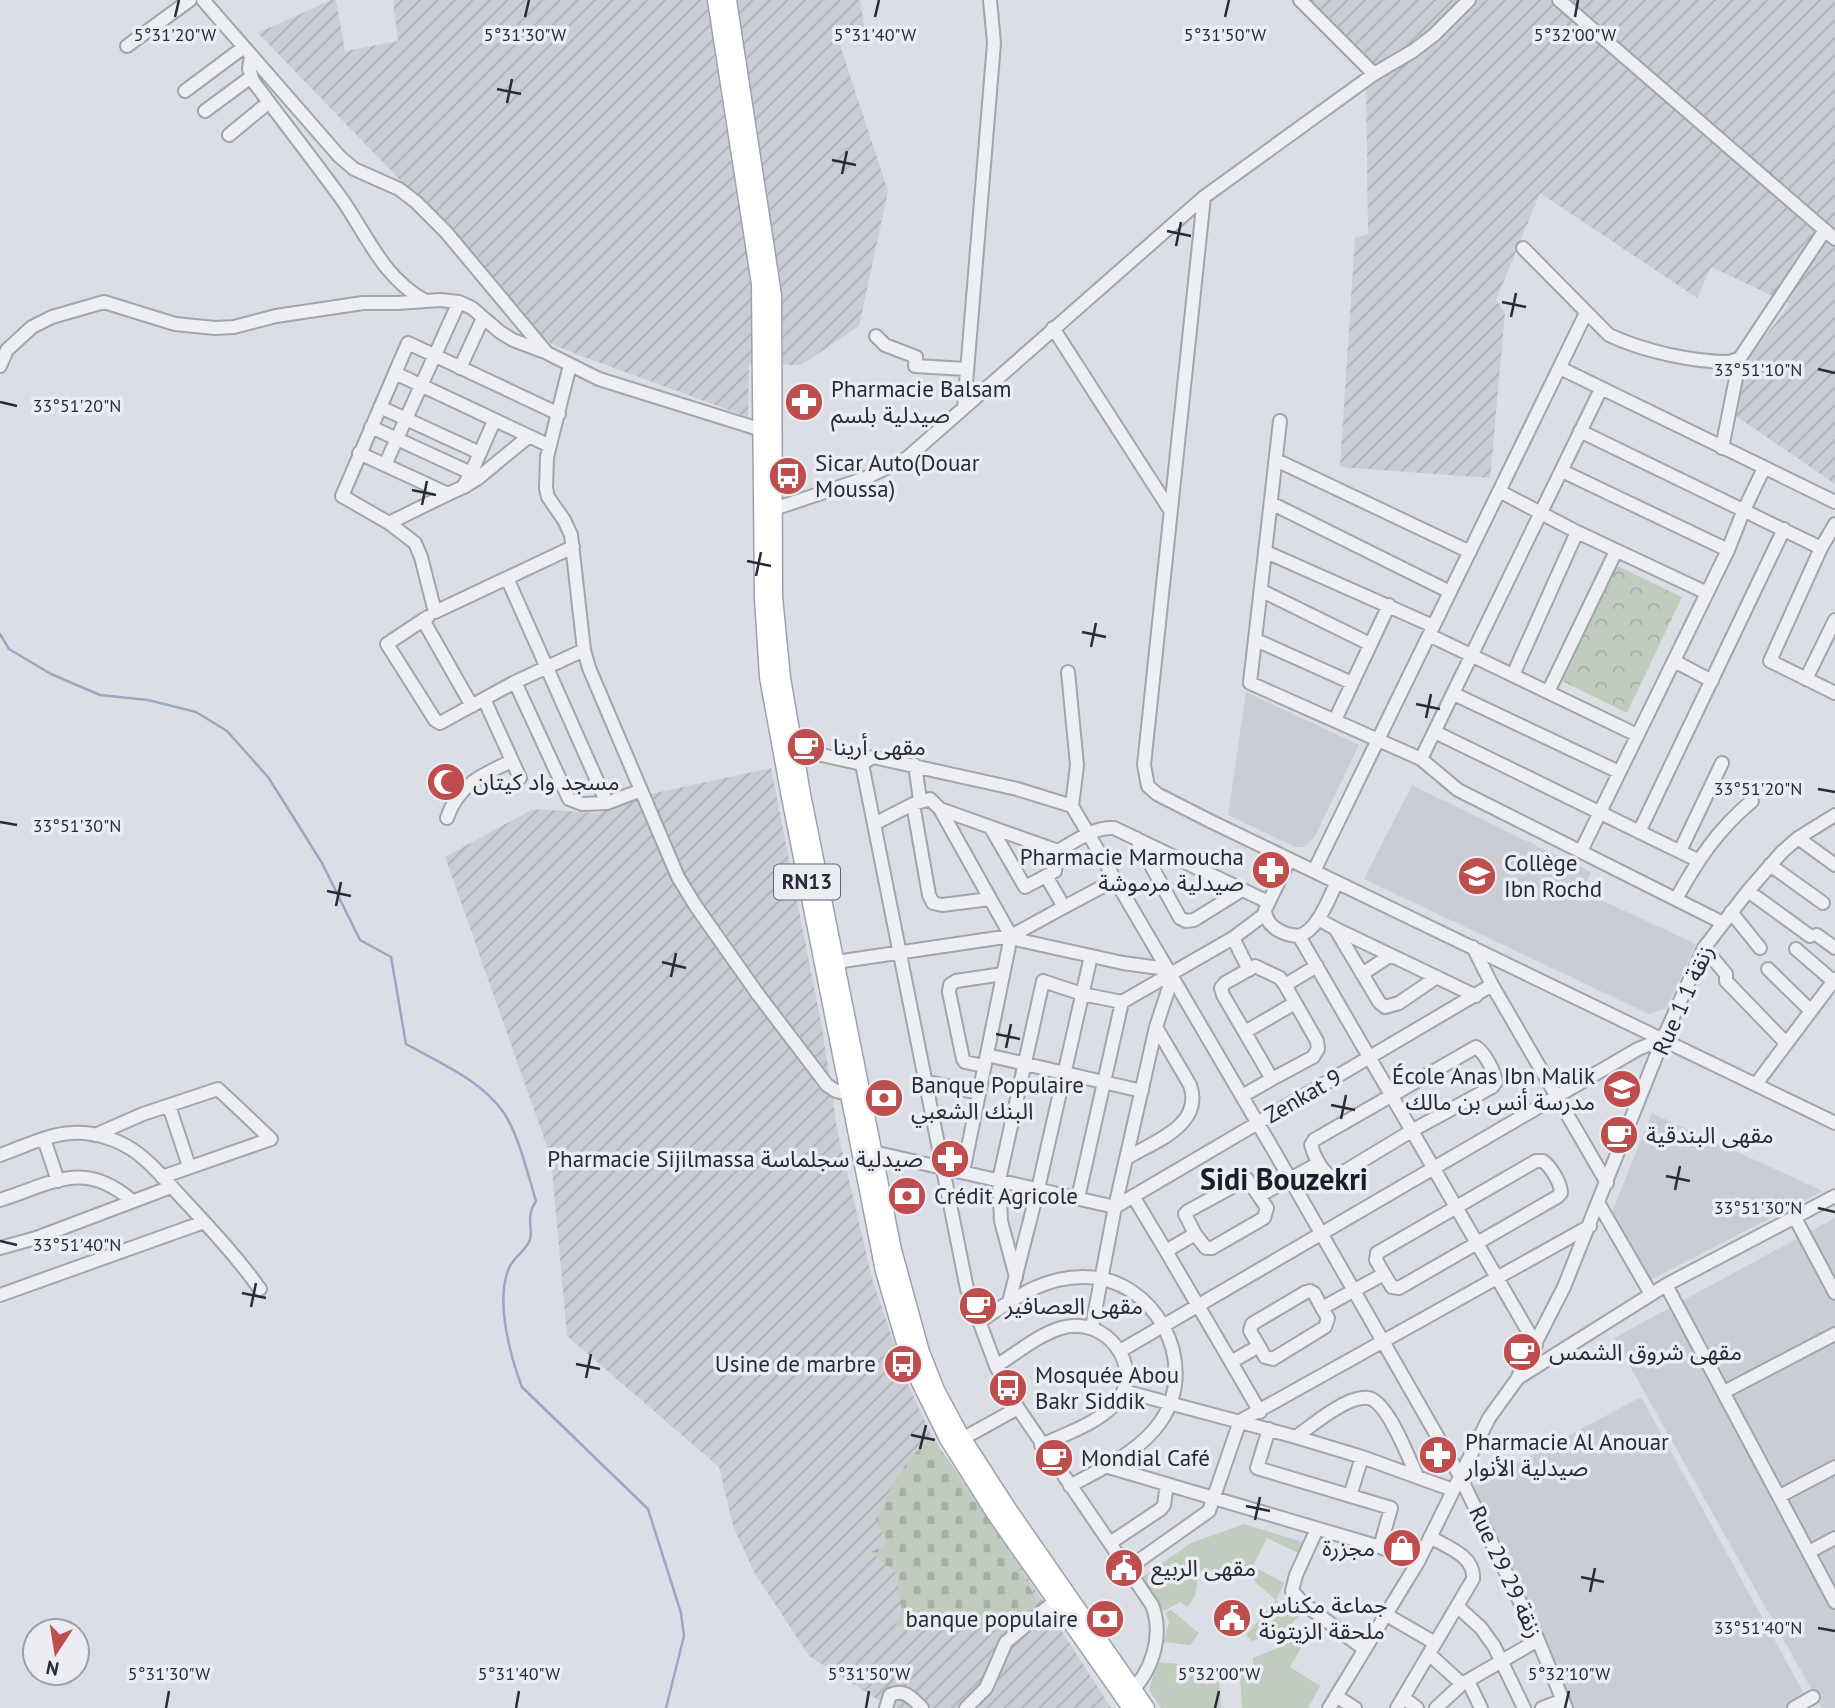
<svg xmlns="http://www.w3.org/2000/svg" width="1835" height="1708" viewBox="0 0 1835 1708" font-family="'PT Sans','Noto Sans Arabic',sans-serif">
<defs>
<pattern id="industrial-furrows" width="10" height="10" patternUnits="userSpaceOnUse" patternTransform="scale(1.75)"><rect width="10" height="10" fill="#cbcdd5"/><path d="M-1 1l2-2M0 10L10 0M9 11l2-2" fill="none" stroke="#aeb0b8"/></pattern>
<pattern id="forest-crowns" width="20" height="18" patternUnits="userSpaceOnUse" patternTransform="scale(1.75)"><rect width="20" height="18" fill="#c0cdbe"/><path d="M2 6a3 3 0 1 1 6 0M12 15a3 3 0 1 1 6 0" fill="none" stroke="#a5b0a4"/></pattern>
<pattern id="cemetery-stones" width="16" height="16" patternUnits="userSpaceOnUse" patternTransform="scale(1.75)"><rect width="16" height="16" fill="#c0cdbe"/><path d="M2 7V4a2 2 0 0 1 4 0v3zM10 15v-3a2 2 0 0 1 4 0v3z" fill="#a5b0a4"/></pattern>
</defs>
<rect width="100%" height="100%" fill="#dcdee5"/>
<path fill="#cbcdd5" d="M1246 692 1359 745 1314 838 1304 847H1295L1228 815Z
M1412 785 1591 872 1582 891 1696 944 1667 1008 1649 1014 1364 879Z
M1652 1113 1823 1191 1648 1281 1610 1217Z
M1835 1218V1708H1822L1614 1338Z
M1641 1397 1807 1699 1792 1708H1571L1472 1487Z"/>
<path fill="url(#industrial-furrows)" d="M331 0H336L345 51 398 41 393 0H860L865 30 837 36 888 191 859 326 801 365 749 364 748 417 576 354 550 343 401 181 258 33Z
M1307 0H1835V484L1736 416 1739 385 1746 365 1756 348 1790 304 1711 267 1697 298 1540 193 1496 300 1505 313 1490 478 1340 467 1355 238 1368 234 1366 88 1371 66Z
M771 768 823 1033 837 1129 873 1282 906 1379 931 1435 999 1533 1111 1708H891L809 1656 754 1572 733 1526 719 1467 567 1336 551 1158 445 857 533 809 597 813 646 795Z"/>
<path fill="#c0cdbe" d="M1244 1524 1303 1542 1298 1553 1267 1538 1253 1566 1284 1583 1276 1600 1299 1616C1287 1631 1270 1636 1252 1641L1246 1635 1276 1600 1256 1583 1251 1569 1199 1571 1195 1596 1187 1607 1180 1602 1164 1611 1141 1578 1191 1543Z
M1171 1610 1199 1633 1190 1645 1164 1642 1169 1621 1165 1613Z
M1311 1624 1314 1626 1290 1667 1320 1686 1308 1708H1242L1240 1675 1254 1673 1253 1658 1289 1643Z
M1157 1662 1205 1666 1206 1677 1219 1676 1221 1708H1161L1149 1690Z"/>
<path fill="url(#forest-crowns)" d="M1617 566 1682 597 1627 713 1562 681Z"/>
<path fill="url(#cemetery-stones)" d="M933 1439 998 1533 1037 1600 1036 1606 1006 1632 957 1627 919 1631 898 1625 896 1623 902 1611 897 1580 898 1575 871 1552 887 1544 876 1519C890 1492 905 1454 933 1439Z"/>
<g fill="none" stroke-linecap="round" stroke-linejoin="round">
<path stroke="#9ba7c1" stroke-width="2.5" d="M0 634 9 649 51 674 100 695 148 700 196 712 227 731 268 777 287 807 322 863 360 940 391 957 406 1044C440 1063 481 1080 504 1113 519 1136 528 1175 536 1201 524 1219 535 1231 529 1242 524 1252 513 1258 509 1268 495 1301 510 1355 522 1387L648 1509 681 1613 684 1636 666 1708"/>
<g stroke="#a2a5ae" stroke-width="16">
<path id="minor" d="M203 0 339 156 354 169 399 189 416 202 446 232 547 353 599 379 762 430
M1300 0 1374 74
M1559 0 1835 239
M127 46 190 0
M251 55 249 69 253 81C282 120 312 158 341 198 369 238 381 275 425 301
M185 91 244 47
M205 111 251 77
M229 135 269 102
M1204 197 1144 765 1148 786 1157 794 1210 821 1835 1123
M1523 248 1609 335C1643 351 1692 362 1730 362L1740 358 1825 230
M1053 328 1170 510
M876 336 885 345 916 357 915 366 966 369
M570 365 547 457 546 488 548 497 564 520 571 535 584 650 589 668 678 877 695 905 757 993 827 1085 836 1091 848 1094
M0 366 7 350 32 327 52 317 104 302 175 324 215 328 234 327 276 316 363 303H398L440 300 459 302 472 308 500 332 513 340 542 351
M460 368 483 318
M1560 368 1835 502
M395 373 342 496 389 523 415 543 421 557 435 612 573 547
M380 407 480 453 494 421
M964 408 994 43 990 0
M1280 421 1250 683 1421 759 1458 790 1723 923
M371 427 471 473 480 453
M1580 431 1821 548
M550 446 395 373 408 343 559 414
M1722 448 1740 358
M359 453 448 494 463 487 471 473
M1276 460 1470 552
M385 465 459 302
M1562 471 1728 550
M464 487 477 479 528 437
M1499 491 1577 532 1707 593
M1271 503 1450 592
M774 509 863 479 907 458 1204 197 1374 74 1413 51 1434 35 1469 0
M389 523 448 494
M1835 524 1821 548 1770 661 1835 693
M1266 552 1433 626
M507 578 607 803 639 791
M1262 591 1370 644
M428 617 423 620 472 706
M423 620 387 644 435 720 440 723 515 682 584 650
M1429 635 1637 735
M1256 640 1352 683
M1674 661 1712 681
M1068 672 1077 765 1072 806 1274 1151 1460 1476 1538 1640 1566 1708
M1513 675 1577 532
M1806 679 1835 620
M515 682 569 799 582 804 607 803
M1548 692 1616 551
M1454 694 1619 772
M484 699 520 778
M1335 720 1389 605
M1435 732 1697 860
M795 749 862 764 967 1289 996 1366 1018 1408 1152 1605C1164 1635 1152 1674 1127 1695
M1421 759 1601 389
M862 764 873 757 1017 789 1072 806
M915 765 920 800
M940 809 930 799 913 804 929 895 933 903 942 905 990 899
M447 818C458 785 483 774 512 761
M874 824 913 804
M991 828 1025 887 1046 876 1064 907 1115 880
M1639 832 1784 529
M1136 838 1180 918 1186 921 1194 920 1242 890
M1798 838 1835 865
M1581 851 1728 550 1743 512 1764 468
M1680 851 1722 763
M1289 860 1265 910C1266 927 1283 935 1299 936 1319 929 1328 899 1337 882
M1770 865 1823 903
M1314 871 1586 313
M1046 876 1055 871 1058 851
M1748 891 1810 936
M1676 899C1697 861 1718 829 1752 801
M1731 912 1760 948
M1318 919 1336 929 1476 996
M1336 930 1379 1002 1385 1007 1399 1003 1437 977
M1817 935 1835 948
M1299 936 1536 1345
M1233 938 1249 970
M1473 947 1492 985 1607 1183
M1704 948 1726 974V981L1786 1043
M1796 949 1833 981
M836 962 1011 936 1064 907
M1167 969 1123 963 1019 940 1011 936 940 809 1058 851C1076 841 1093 827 1114 828L1268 902
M1768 969 1811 1011
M1362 974 1391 955
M1285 985 1280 978 1255 966 1225 983 1221 988 1223 995 1272 1079 1313 1057 1318 1049 1317 1041 1285 985 1317 966
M1245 1032 1295 1003
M1476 1047C1486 1054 1494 1071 1496 1082L1492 1087 1413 1130 1337 1176 1331 1177C1321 1170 1314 1156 1311 1145L1314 1140Z
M987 1055 1142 1091
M984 1066 965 1062 963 1059 949 992 950 985 956 981 1003 974
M924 1081 979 1093
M1756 1084 1835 979
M1242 1096 1272 1079
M169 1106 189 1166
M95 1135 143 1114 218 1089 271 1139 162 1177
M44 1139 58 1181
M873 1152 1115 1207 1492 985
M0 1155C23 1147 48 1134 72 1133 92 1131 116 1139 133 1150 152 1163 167 1182 183 1199 210 1228 237 1257 260 1289
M1127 1158C1155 1141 1204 1125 1190 1085L1156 1027
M963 1172 1011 936
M1133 1196 1166 1251
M1259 1196 1247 1179 1188 1211 1185 1214 1195 1234 1166 1251 1231 1362 1259 1346 1250 1331 1252 1324 1306 1292 1310 1291 1314 1293 1322 1308 1384 1274 1392 1287 1399 1288 1557 1197 1561 1193C1561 1183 1551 1167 1543 1161H1536L1377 1253 1376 1260 1384 1274
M1078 1198 1122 1002
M0 1200C53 1183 84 1159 132 1201
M1599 1204 1651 1294
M1794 1216 1835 1293
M1195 1234 1206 1248H1212L1264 1218 1267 1208 1259 1196 1319 1163
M0 1248 36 1238 171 1187
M1016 1277 1001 1221 999 1180 1043 981 1082 994 1122 1002 1233 938 1265 914
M1666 1285 1835 1602
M0 1295 204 1222
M1009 1302 1038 1189 1091 956
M979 1322C1012 1300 1043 1276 1085 1277 1154 1277 1201 1363 1161 1421 1140 1452 1102 1468 1070 1486
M1092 1327 1115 1207 1156 1027 1172 978
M1259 1346 1265 1357 1273 1359 1325 1327 1328 1318 1322 1308
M1120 1351 1638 1049 1663 1039
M1231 1362 1260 1412
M996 1366C1017 1353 1038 1335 1061 1328 1106 1314 1146 1368 1116 1403 1098 1423 1066 1434 1041 1445
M1518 1377 1564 1287 1663 1039 1704 948 1748 891 1782 852 1798 838 1835 815
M1124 1391 1296 1437 1362 1457 1453 1490
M1724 1392 1835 1334
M1269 1429 1257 1468 1391 1508 1380 1547
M1296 1437C1312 1425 1348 1395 1368 1398 1387 1400 1409 1459 1417 1476
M962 1439 1018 1408
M1105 1466 1380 1547 1418 1562
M1350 1496 1362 1457
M1780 1496 1835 1467
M1317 1529 1296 1575 1292 1591 1303 1603 1364 1649
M1110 1543 1161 1509 1164 1505 1167 1484
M1809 1552 1835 1538
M1127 1569 1209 1511 1240 1421 1590 1226
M1457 1606 1481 1628 1494 1646 1524 1708
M1385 1614 1435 1643
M1429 1654 1462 1684
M1468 1681 1481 1708
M1336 1696 1355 1708
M1404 1698 1417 1708
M886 1708 890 1695C904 1688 912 1698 922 1708
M966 1708 986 1688 1006 1642 1061 1596
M1329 1708 1418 1562 1489 1418 1518 1378 1666 1285 1835 1196
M1397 1708 1473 1579C1475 1556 1447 1547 1430 1537
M1436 1708 1462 1684 1538 1640
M1542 1708 1563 1700
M1794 1708 1813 1697"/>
</g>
<g stroke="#9da1af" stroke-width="19">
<path id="major" d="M716 0 760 284 763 598 768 677 790 797 884 1271 911 1364 948 1439 996 1515 1131 1708
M728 0 773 295 774 597 782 678 802 794 893 1250 921 1352 936 1390 959 1433 1008 1509 1146 1708"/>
</g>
<use href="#minor" stroke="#eeeff3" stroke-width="12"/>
<use href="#major" stroke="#fff" stroke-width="16"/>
</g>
<path fill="none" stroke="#282b39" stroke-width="2.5" d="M175 17 179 0M525 17 529 0M875 17 879 0M1225 17 1229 0M1575 17 1578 0M497 89 521 94M507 103 512 79M832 160 856 165M842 174 847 151M1167 231 1191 236M1176 246 1181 222M1502 302 1526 307M1511 317 1516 293M1818 369 1835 373M0 402 17 406M412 490 436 495M422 505 427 481M747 561 771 566M756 576 761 552M1082 632 1106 637M1091 647 1096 623M1416 704 1440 709M1426 718 1431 694M1818 789 1835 792M0 822 17 825M327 891 351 896M336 906 341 882M662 962 686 968M671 977 676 953M996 1034 1020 1039M1006 1048 1011 1024M1331 1105 1355 1110M1341 1119 1346 1095M1666 1176 1690 1181M1675 1190 1680 1166M1818 1208 1835 1212M0 1241 17 1245M242 1293 266 1298M251 1307 256 1283M576 1364 600 1369M586 1378 591 1354M911 1435 935 1440M920 1449 926 1425M1246 1506 1270 1511M1255 1520 1260 1497M1581 1577 1604 1582M1590 1592 1595 1568M1818 1628 1835 1631M166 1708 169 1691M516 1708 519 1691M866 1708 869 1691M1215 1708 1219 1691M1565 1708 1569 1691"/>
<defs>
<g id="pharmacy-disc" transform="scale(2.0125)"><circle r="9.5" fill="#bd4e4d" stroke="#ebedf3"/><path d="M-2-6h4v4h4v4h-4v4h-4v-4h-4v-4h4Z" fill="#fff"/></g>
<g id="bus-disc" transform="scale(2.0125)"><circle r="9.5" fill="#bd4e4d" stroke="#ebedf3"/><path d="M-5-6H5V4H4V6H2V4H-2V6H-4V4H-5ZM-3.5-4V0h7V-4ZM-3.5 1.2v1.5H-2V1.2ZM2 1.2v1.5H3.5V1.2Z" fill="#fff"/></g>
<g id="cafe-disc" transform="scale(2.0125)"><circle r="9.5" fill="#bd4e4d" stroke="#ebedf3"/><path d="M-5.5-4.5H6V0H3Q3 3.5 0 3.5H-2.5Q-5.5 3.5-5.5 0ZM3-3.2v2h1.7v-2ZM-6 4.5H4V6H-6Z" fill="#fff"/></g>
<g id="mosque-disc" transform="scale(2.0125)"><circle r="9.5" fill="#bd4e4d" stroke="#ebedf3"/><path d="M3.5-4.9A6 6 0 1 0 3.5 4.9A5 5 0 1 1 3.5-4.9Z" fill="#fff"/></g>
<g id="university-disc" transform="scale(2.0125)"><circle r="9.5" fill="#bd4e4d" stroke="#ebedf3"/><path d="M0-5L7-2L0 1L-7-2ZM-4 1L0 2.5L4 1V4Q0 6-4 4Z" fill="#fff"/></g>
<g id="school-disc" transform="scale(2.0125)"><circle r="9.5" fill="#bd4e4d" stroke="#ebedf3"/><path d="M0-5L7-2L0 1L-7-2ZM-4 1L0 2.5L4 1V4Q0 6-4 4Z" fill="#fff"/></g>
<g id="bank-disc" transform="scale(2.0125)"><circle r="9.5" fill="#bd4e4d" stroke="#ebedf3"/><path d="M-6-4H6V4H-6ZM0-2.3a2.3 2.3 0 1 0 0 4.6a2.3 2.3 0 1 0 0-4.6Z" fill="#fff"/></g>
<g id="shop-disc" transform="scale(2.0125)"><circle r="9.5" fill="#bd4e4d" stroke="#ebedf3"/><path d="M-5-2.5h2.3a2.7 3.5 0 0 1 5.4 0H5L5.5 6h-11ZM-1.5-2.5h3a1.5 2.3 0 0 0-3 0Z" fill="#fff"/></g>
<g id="civic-disc" transform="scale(2.0125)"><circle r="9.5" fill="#bd4e4d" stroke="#ebedf3"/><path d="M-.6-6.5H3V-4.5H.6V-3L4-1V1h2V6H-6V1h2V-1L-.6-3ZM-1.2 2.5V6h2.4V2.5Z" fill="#fff"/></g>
</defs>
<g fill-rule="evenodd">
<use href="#pharmacy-disc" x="804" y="402"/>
<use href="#bus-disc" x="788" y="476"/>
<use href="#cafe-disc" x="806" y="747"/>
<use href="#mosque-disc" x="446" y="782"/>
<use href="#pharmacy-disc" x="1271" y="870"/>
<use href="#university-disc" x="1477" y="876"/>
<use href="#school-disc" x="1622" y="1089"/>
<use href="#bank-disc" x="884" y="1098"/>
<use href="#cafe-disc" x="1619" y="1135"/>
<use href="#pharmacy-disc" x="950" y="1159"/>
<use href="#bank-disc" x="907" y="1196"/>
<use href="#cafe-disc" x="978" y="1306"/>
<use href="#cafe-disc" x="1522" y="1352"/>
<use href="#bus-disc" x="903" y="1364"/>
<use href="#bus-disc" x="1008" y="1388"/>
<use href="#pharmacy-disc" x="1438" y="1455"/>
<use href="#cafe-disc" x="1054" y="1458"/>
<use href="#shop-disc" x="1402" y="1548"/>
<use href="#civic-disc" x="1124" y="1568"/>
<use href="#civic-disc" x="1232" y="1618"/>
<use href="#bank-disc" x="1105" y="1619"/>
</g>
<g text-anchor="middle" stroke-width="7" stroke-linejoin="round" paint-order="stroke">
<rect fill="#ebedf3" stroke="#626571" stroke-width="2" x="774" y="864.5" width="66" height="35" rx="5"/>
<g font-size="21" font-weight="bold" fill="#282b39">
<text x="807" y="889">RN13</text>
</g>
<g font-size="23" fill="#282b39" stroke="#ebedf3" text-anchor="start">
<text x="831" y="397">Pharmacie Balsam<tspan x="831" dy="26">صيدلية بلسم</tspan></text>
<text x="815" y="471">Sicar Auto(Douar<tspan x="815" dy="26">Moussa)</tspan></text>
<text x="833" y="755">مقهى أرينا</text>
<text x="473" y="790">مسجد واد كيتان</text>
<text x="1244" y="865" text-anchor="end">Pharmacie Marmoucha<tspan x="1244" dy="26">صيدلية مرموشة</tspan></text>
<text x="1504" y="871">Collège<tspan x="1504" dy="26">Ibn Rochd</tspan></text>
<text x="1595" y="1084" text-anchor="end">École Anas Ibn Malik<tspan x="1595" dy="26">مدرسة أنس بن مالك</tspan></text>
<text x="911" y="1093">Banque Populaire<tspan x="911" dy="26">البنك الشعبي</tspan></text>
<text x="1646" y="1143">مقهى البندقية</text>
<text x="923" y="1167" text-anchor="end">Pharmacie Sijilmassa صيدلية سجلماسة</text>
<text x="934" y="1204">Crédit Agricole</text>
<text x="1005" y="1314">مقهى العصافير</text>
<text x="1549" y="1360">مقهى شروق الشمس</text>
<text x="876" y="1372" text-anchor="end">Usine de marbre</text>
<text x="1035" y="1383">Mosquée Abou<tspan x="1035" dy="26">Bakr Siddik</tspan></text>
<text x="1465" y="1450">Pharmacie Al Anouar<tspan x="1465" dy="26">صيدلية الأنوار</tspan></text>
<text x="1081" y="1466">Mondial Café</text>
<text x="1375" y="1556" text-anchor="end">مجزرة</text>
<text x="1151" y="1576">مقهى الربيع</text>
<text x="1259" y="1613">جماعة مكناس<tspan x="1259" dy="26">ملحقة الزيتونة</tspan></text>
<text x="1078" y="1627" text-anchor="end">banque populaire</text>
</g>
<g font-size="23" fill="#282b39" stroke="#ebedf3">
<text transform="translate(1683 1000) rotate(-66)" y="8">Rue 1 زنقة 1</text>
<text transform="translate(1303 1096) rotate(-30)" y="8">Zenkat 9</text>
<text transform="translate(1506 1572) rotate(65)" y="8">Rue 29 زنقة 29</text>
</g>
<g font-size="30" font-weight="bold" fill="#1a1d2a" stroke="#ebedf3">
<text x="1284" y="1190">Sidi Bouzekri</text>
</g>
</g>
<g font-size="18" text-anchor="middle" fill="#282b39" stroke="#ebedf3" stroke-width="7" stroke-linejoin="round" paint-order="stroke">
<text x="175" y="41">5°31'20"W</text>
<text x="525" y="41">5°31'30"W</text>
<text x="875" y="41">5°31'40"W</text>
<text x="1225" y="41">5°31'50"W</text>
<text x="1575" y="41">5°32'00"W</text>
<text x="1758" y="376">33°51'10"N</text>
<text x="77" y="412">33°51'20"N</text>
<text x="1758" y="795">33°51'20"N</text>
<text x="77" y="832">33°51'30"N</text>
<text x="1758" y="1214">33°51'30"N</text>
<text x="77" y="1251">33°51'40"N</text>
<text x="1758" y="1634">33°51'40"N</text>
<text x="169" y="1680">5°31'30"W</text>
<text x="519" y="1680">5°31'40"W</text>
<text x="869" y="1680">5°31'50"W</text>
<text x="1219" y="1680">5°32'00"W</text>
<text x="1569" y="1680">5°32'10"W</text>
</g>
<g transform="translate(56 1652) rotate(192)"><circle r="33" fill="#ebedf3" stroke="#9d9fa9" stroke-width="2"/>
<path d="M0-5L12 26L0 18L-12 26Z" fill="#bd4e4d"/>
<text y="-10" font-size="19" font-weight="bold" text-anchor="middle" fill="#282b39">N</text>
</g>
</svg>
